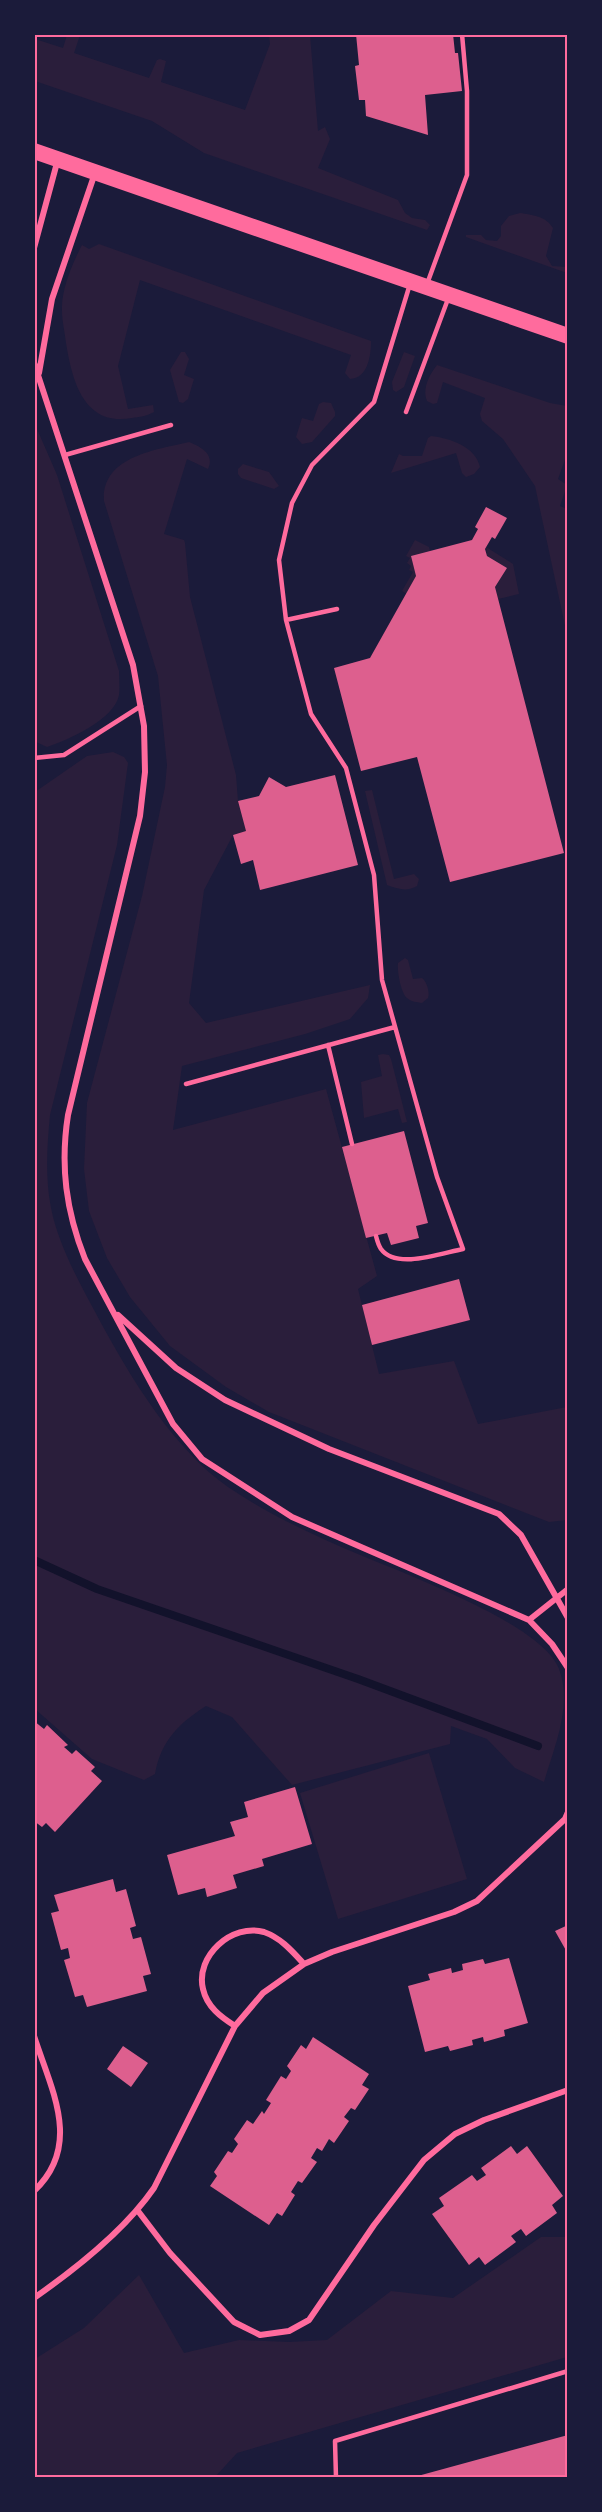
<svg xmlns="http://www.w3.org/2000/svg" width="602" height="2512" viewBox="0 0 602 2512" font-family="Barlow,sans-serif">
<rect width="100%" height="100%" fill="#1b1b3a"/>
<path fill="#2a1e3b" d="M67 35H80L74 53 149 78 157 60 160 59 166 61 161 82 245 110 270 44 269 35H310L318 131 325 127 330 139 318 168 398 200 405 213 412 218 425 220 430 225 427 230 204 153 152 121 35 81V39L63 48Z
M520 213C532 215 546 216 553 228L546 256 552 266 567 267V273L466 237V235H481L486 240 497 241 501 236V226L509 216Z
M99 244 371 341C371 356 368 378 350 379L345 373 351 355 140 280 118 366 128 409 153 405 154 412C147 416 139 417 132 418 83 427 72 379 66 343 65 333 62 321 62 311 61 290 72 264 82 245L89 249Z
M181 352H185L189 359 184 375 194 379 188 399 183 403 179 402 170 370Z
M404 352 415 356 404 387 396 392 393 390 392 382Z
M437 365 550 403 567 406V454L558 479 567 485 560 506 567 509V635L535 486 503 439 482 421 480 414 485 398 443 382 437 403 433 404 427 401C422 389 429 375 437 365Z
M323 402 331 403 335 412V416L312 442 302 444 296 437 302 418 313 421 319 404Z
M34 422 57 475 119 671C119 679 120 688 119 695 114 720 68 740 47 747L34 741Z
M431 436C450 438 476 447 480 467L474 474 466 477 462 473 456 453 391 473 399 454 403 456H422L428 438Z
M189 442C201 447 215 454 208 469L187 459 164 534 184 540 185 543 190 597 236 775 238 801 246 831 233 835 204 890 189 1003 206 1023 370 985 368 998 350 1019 305 1034 182 1066 173 1130 326 1089 377 1276 358 1289 379 1374 454 1361 478 1424 567 1407V1520L549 1522 269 1412 226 1387 170 1346 130 1297 107 1258 89 1211 84 1169 87 1103 142 896 165 787 167 765 158 676 104 501C101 457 155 450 189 442Z
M243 464 269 472 279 486 274 489 241 478 238 474V469Z
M415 540 429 547 430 551 411 556 416 576 407 594 402 591 413 572 409 570 411 566 407 563 410 558 406 556Z
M486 547 513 564 519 594 498 599 495 587 507 568 487 556Z
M113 752 124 757 128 763 117 845 50 1115C47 1146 45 1177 51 1208 59 1248 82 1287 101 1323 132 1380 174 1449 228 1487 263 1511 301 1529 339 1546 388 1568 541 1621 559 1669 573 1705 554 1747 544 1782L515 1768 487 1739 451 1726 450 1744 292 1785 232 1717 206 1706C178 1724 161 1741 155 1774L144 1780 92 1759 35 1709V792L87 756Z
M372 790 394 879 414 874 419 879 417 886C407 892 398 889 387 885L365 791Z
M405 958 408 960 413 979 422 978C427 982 430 992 428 998L422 1003C417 1002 411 1002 407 998 401 993 397 971 398 963Z
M383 1054 389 1055 391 1059 407 1122 402 1123 398 1109 364 1118 361 1082 382 1076 378 1055Z
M429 1753 467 1879 338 1919 300 1793Z
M541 2237H567V2357L237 2453 215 2477H35V2359L84 2328 139 2275 184 2353 239 2340 289 2342 327 2340 391 2291 453 2298Z"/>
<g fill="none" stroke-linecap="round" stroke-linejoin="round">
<path stroke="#12122b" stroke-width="8" d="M34 1560 97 1589 358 1679 538 1746"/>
</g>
<path fill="#dd5f8e" d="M356 34H453L455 53H458L462 91 425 95 428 135 366 116 365 100H359L355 66 359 65Z
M486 507 507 518 495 539 492 537 485 549 487 556 507 568 495 587 564 853 450 882 417 757 361 771 334 668 370 658 416 576 411 556 472 540 478 529 475 527Z
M335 775 358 865 260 890 253 860 241 864 233 835 246 831 238 801 259 796 269 777 286 787Z
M404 1131 428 1223 416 1226 419 1238 391 1245 387 1233 366 1238 342 1147Z
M459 1279 470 1320 372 1345 362 1305Z
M34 1721 44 1729 47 1725 68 1745 64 1747 72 1754 76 1750 95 1767 91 1771 102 1781 55 1832 46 1823 42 1827 34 1821Z
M295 1787 312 1844 262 1859 264 1866 233 1875 237 1888 207 1897 205 1888 178 1895 167 1855 235 1836 230 1822 248 1817 244 1802Z
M113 1879 116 1892 126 1889 136 1926 130 1928 133 1939 141 1937 151 1974 143 1976 147 1991 87 2007 83 1995 75 1997 64 1960 70 1958 68 1948 61 1950 51 1913 59 1911 54 1895Z
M568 1925V1954L555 1931Z
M509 1958 528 2023 504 2030 505 2036 484 2042 483 2037 472 2040 473 2045 450 2051 448 2046 425 2052 408 1986 430 1980 428 1974 451 1968 452 1973 463 1970 462 1964 483 1959 485 1964Z
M313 2037 369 2074 362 2085 369 2089 355 2110 351 2108 344 2117 349 2121 334 2143 329 2139 322 2151 317 2148 311 2158 317 2162 302 2183 298 2181 291 2192 295 2195 282 2216 277 2213 269 2225 210 2186 217 2176 214 2172 228 2151 232 2153 238 2144 234 2139 247 2120 253 2124 262 2111 264 2114 271 2103 266 2100 281 2076 286 2079 291 2071 287 2066 301 2045 306 2049Z
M123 2046 148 2063 131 2087 107 2069Z
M511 2146 517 2154 527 2146 563 2196 552 2205 557 2213 526 2236 521 2229 511 2236 516 2242 485 2265 479 2257 469 2265 432 2214 444 2206 439 2198 472 2175 477 2181 486 2175 481 2168Z
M568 2435V2478H414V2477Z"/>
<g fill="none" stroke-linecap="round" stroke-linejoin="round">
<path stroke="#ff6b9d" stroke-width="4.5" d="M427 284 467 175V91L462 34
M406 412 448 299
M65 455 171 425
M286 620 337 609
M34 758 64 755 141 706
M328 1045 352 1144
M186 1084 395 1027
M376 1236C377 1240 379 1246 381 1249 396 1270 442 1253 463 1249L437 1177 382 980 374 875 346 768 311 714 286 620 279 560 292 503 312 465 374 402 410 284
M336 2478 335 2441 568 2371"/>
<path stroke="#ff6b9d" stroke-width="6" d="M34 248 58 159
M34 363 133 665 144 726 145 772 140 816 68 1115C60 1166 66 1211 85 1259L173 1424 202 1459 292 1517 529 1620 552 1644 568 1668
M39 373 52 299 95 173
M118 1315 176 1368 225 1400 329 1449 499 1514 521 1535 568 1618
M529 1620 568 1589
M235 2026C221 2017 207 2007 203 1989 195 1956 232 1923 264 1932 281 1938 292 1951 304 1964
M34 2036C51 2089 83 2145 34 2191
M138 2211 170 2253 234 2322 260 2335 289 2331 309 2320 374 2225 424 2160 455 2134 484 2120 568 2090
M34 2298C77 2268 125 2230 154 2188L235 2026 263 1993 304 1964 332 1952 454 1912 477 1901 565 1819 568 1812"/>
<path stroke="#ff6b9d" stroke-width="16" d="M34 151 568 336"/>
</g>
<rect width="602" height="2512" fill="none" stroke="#1b1b3a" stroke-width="72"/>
<rect x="36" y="36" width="530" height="2440" fill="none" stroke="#ff6b9d" stroke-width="2"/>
</svg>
